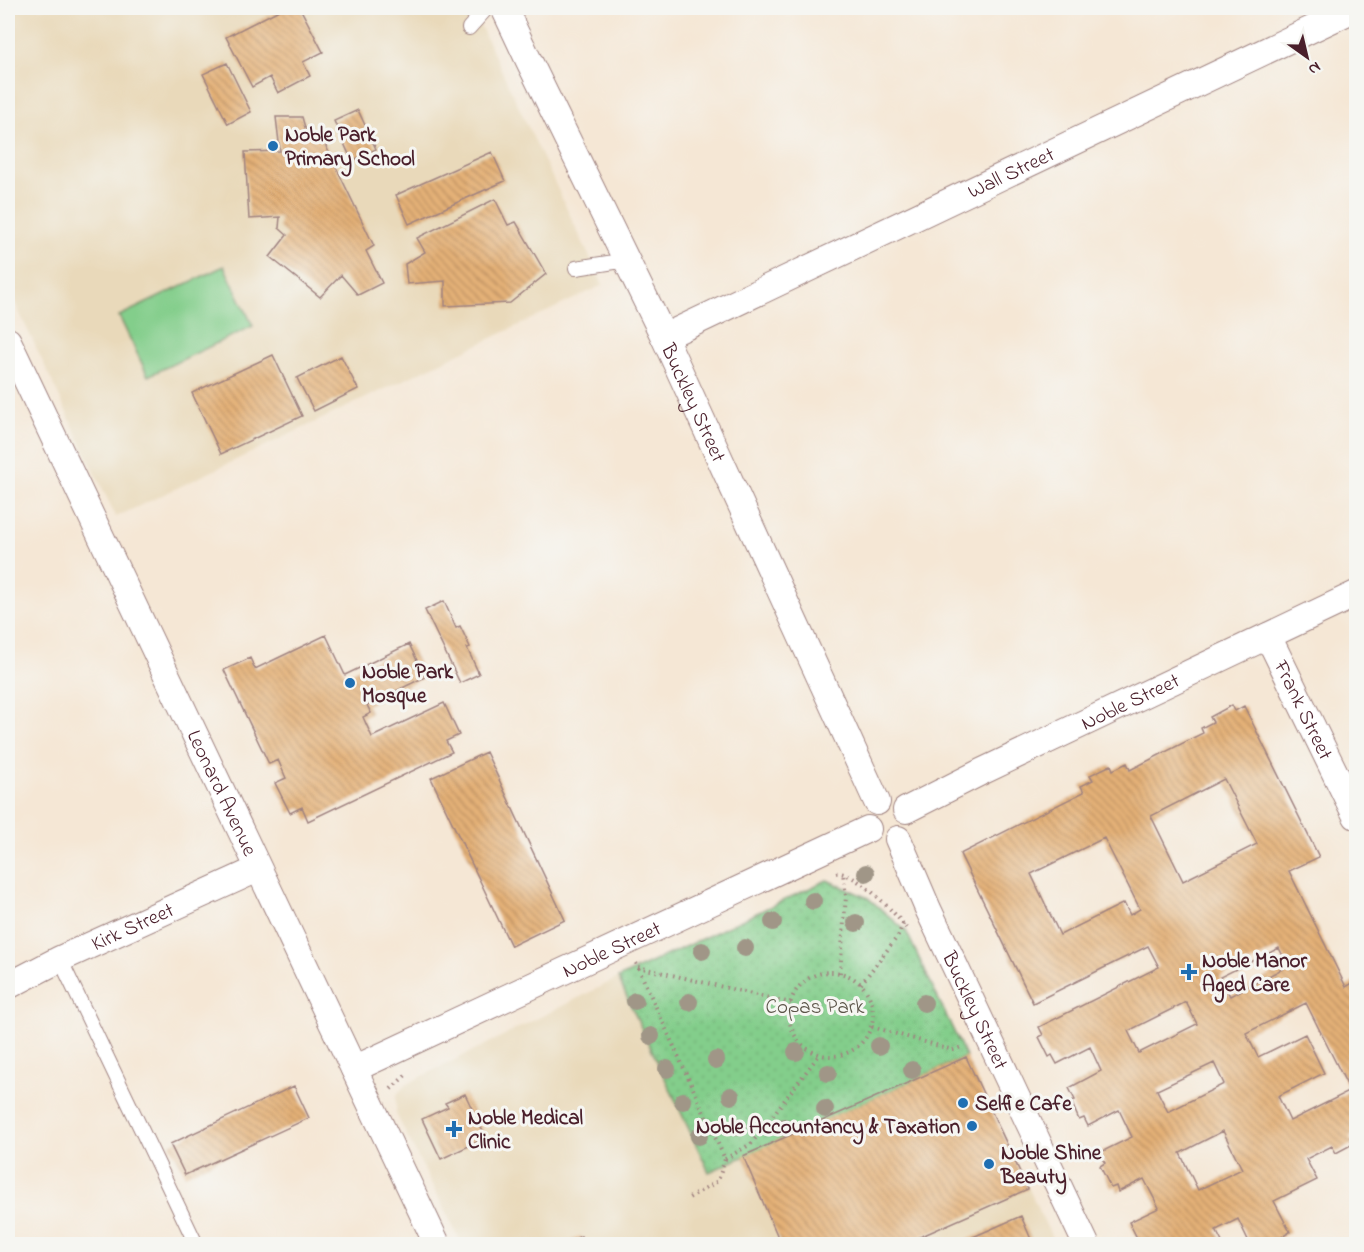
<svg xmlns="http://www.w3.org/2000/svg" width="1364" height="1252" viewBox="0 0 1364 1252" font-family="'Indie Flower',sans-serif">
<defs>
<pattern id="grass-dots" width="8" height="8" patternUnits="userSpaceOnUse" patternTransform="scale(1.5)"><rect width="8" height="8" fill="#83ce8b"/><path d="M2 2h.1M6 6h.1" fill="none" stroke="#73b078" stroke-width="1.8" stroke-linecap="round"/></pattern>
<pattern id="building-back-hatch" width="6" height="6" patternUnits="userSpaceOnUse" patternTransform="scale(1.5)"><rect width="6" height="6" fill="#e4b177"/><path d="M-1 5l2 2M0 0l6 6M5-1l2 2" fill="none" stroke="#bb8f62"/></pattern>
</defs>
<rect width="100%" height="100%" fill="#f6f6f2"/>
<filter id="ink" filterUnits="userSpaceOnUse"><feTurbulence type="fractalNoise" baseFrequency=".0167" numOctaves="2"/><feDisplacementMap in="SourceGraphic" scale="12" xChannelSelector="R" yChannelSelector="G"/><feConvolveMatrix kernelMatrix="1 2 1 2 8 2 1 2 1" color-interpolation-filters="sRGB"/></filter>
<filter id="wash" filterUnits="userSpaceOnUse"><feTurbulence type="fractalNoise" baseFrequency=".008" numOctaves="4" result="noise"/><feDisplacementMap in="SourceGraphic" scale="24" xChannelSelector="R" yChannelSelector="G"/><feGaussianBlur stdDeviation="1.35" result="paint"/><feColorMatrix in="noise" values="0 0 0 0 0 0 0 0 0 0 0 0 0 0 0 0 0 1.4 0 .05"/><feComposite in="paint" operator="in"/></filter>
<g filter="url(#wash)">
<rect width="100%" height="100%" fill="#f5e7d5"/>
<path fill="#e9d9ba" d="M8 8H472L603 285 116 517 8 288Z
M827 880 868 898 906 931 1055 1244H462L396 1114V1095L406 1085 419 1078 618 978Z"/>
<path fill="url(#grass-dots)" stroke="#66765b" stroke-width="1.5" d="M827 880 868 898 906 931 966 1057 709 1172 618 978Z"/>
<path fill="#83ce8b" stroke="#66765b" stroke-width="1.5" d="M224 266 253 326 148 376 119 316Z"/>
<g id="blocks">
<path fill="url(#building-back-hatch)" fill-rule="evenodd" d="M283 8H300L323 52 303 62 310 76 278 93 270 77 252 87 226 37Z
M227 63 251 112 228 124 203 74Z
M358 110 376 149 352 161 334 121Z
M276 117H302L306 131 323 140 374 246 366 251 382 283 358 295 341 275 320 297 270 257 287 235 279 228 280 217 249 219 245 152 280 151Z
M492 152 505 181 409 224 396 195Z
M495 199 508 225 516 222 546 274 510 303 445 306V281L407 284 405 264 425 252 417 238Z
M273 355 302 416 221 454 192 393Z
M341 356 358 389 314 411 297 378Z
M444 601 456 628 460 626 470 647 467 648 479 674 460 683 425 610Z
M326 635 345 675 409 644 425 677 367 705 371 713 363 717 372 737 444 703 459 735 446 741 452 752 308 821 302 807 290 813 275 783 286 778 278 760 269 764 224 670 250 658 255 669Z
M1232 705 1235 711 1244 706 1319 857 1289 871 1346 987 1356 981V1134L1350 1137 1353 1144 1336 1153 1332 1146 1306 1159 1317 1180 1274 1201 1290 1232 1280 1238 1283 1244H1250L1238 1219 1216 1230 1223 1244H1140L1129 1222 1159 1208 1144 1179 1118 1192 1116 1186 1111 1188 1100 1166 1105 1163 1099 1153 1132 1137 1119 1110 1088 1126 1084 1118 1079 1120 1071 1101 1075 1100 1069 1088 1101 1071 1090 1047 1057 1064 1052 1055 1049 1057 1039 1037 1043 1035 1039 1027 1159 967 1148 946 1033 1003 960 854 1084 792 1081 786 1093 780 1090 775 1111 765 1113 770 1127 763 1130 770 1203 733 1201 728 1213 722 1210 717ZM1224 779 1257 844 1183 881 1151 816ZM1104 838 1140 909 1130 915 1124 903 1060 935 1031 874ZM1279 948 1288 966 1230 996 1220 977ZM1186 1002 1197 1024 1139 1053 1128 1031ZM1306 1003 1350 1091 1290 1121 1278 1096 1324 1073 1305 1034 1258 1057 1246 1033ZM1214 1063 1224 1084 1168 1112 1157 1090ZM1223 1131 1242 1169 1198 1190 1180 1153Z
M486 752 565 920 511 946 431 778Z
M966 1057 1028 1189 904 1244H781L743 1156Z
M294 1086 309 1118 185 1175 170 1144Z
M465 1094 486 1138 441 1159 422 1119 448 1107 445 1103Z
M1021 1216 1033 1244H957Z
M581 1236 585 1244H564Z"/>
</g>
</g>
<g filter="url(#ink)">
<use href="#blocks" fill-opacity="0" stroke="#a08380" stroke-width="1.5"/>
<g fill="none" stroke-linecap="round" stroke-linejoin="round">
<g stroke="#a08380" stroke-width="16">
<path id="lane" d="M469 28 487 8
M576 268 627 260
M60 959 196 1244"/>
</g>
<g stroke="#a08380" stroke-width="28">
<g id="street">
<path id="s1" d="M504 8 528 59 664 337 877 802"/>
<path id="s2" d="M664 337 1356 8"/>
<path id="s3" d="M8 341 437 1244"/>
<path id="s4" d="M1268 636 1356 816"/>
<path id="s5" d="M906 810 981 772 1356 594"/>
<path id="s6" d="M898 839 928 909 1086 1244"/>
<path id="s7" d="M8 986 60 959 258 869"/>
<path id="s8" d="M354 1069 868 829"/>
</g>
</g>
<path stroke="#a08380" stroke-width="4" stroke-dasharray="1.5 4.5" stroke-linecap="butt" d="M836 873C854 870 896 913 906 928
M636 963 725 1159 718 1181 687 1199
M638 967 791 1003
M789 1014a42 42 0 1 1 84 0a42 42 0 1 1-84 0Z
M840 973 846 896 843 873
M861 984 898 936 904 922
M872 1027 953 1050 964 1046
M391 1089 408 1073
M725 1159 751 1144 819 1055"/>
<use href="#lane" stroke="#fff" stroke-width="14"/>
<use href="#street" stroke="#fff" stroke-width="26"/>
</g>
<g fill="#a09687">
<circle cx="866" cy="873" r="9"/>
<circle cx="813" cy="901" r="9"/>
<circle cx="773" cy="922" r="9"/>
<circle cx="856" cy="923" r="9"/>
<circle cx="745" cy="948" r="9"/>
<circle cx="702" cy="951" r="9"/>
<circle cx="635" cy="1001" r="9"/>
<circle cx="689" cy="1002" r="9"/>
<circle cx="924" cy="1003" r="9"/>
<circle cx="651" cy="1036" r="9"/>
<circle cx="879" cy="1046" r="9"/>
<circle cx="796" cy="1052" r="9"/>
<circle cx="716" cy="1060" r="9"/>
<circle cx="667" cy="1069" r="9"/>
<circle cx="912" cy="1070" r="9"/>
<circle cx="828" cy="1073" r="9"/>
<circle cx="731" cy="1096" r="9"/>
<circle cx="683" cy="1101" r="9"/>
<circle cx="825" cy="1109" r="9"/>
<circle cx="737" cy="1127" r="9"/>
<circle cx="784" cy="1127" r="9"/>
<circle cx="699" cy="1136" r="9"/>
</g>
</g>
<g fill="#1f6fb2" stroke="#f6f6f2" stroke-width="2">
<circle cx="273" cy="146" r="6"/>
<circle cx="350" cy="683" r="6"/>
<path d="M1186 963h6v6h6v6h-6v6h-6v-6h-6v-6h6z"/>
<circle cx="963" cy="1103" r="6"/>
<circle cx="972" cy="1126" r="6"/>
<path d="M451 1120h6v6h6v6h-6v6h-6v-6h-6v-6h6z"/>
<circle cx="989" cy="1164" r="6"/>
</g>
<g text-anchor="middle" stroke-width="6" stroke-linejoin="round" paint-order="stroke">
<g font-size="21" font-weight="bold" fill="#4a1f2b" stroke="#f6f6f2" text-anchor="start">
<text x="285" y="141">Noble Park<tspan x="285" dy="24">Primary School</tspan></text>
<text x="362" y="678">Noble Park<tspan x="362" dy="24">Mosque</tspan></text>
<text x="1202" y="967">Noble Manor<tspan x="1202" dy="24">Aged Care</tspan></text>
<text x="975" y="1110">Selfie Cafe</text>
<text x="468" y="1124">Noble Medical<tspan x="468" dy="24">Clinic</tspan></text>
<text x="960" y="1133" text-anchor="end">Noble Accountancy &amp; Taxation</text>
<text x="1001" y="1159">Noble Shine<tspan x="1001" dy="24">Beauty</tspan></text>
</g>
<g font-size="21" fill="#4a1f2b" stroke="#f6f6f2">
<text dy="7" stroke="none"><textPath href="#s2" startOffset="384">Wall Street</textPath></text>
<text dy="7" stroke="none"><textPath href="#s1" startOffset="438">Buckley Street</textPath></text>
<text dy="7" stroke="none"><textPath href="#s5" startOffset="249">Noble Street</textPath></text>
<text dy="7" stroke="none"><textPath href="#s4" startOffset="82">Frank Street</textPath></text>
<text dy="7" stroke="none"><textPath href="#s3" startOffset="500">Leonard Avenue</textPath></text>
<text dy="7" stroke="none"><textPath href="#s7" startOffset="138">Kirk Street</textPath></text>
<text dy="7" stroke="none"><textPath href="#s8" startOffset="284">Noble Street</textPath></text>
<text dy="7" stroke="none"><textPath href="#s6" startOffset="188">Buckley Street</textPath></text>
</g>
<g font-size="21" fill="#5b5448" stroke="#f6f6f2">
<text x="815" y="1013">Copas Park</text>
</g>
</g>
<rect width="1364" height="1252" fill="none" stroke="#f6f6f2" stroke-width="30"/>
<g transform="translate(1307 57) rotate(146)" stroke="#f6f6f2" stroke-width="4.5" paint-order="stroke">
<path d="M0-4.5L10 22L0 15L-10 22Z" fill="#4a1f2b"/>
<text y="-9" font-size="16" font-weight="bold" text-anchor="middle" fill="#4a1f2b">N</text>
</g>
</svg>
